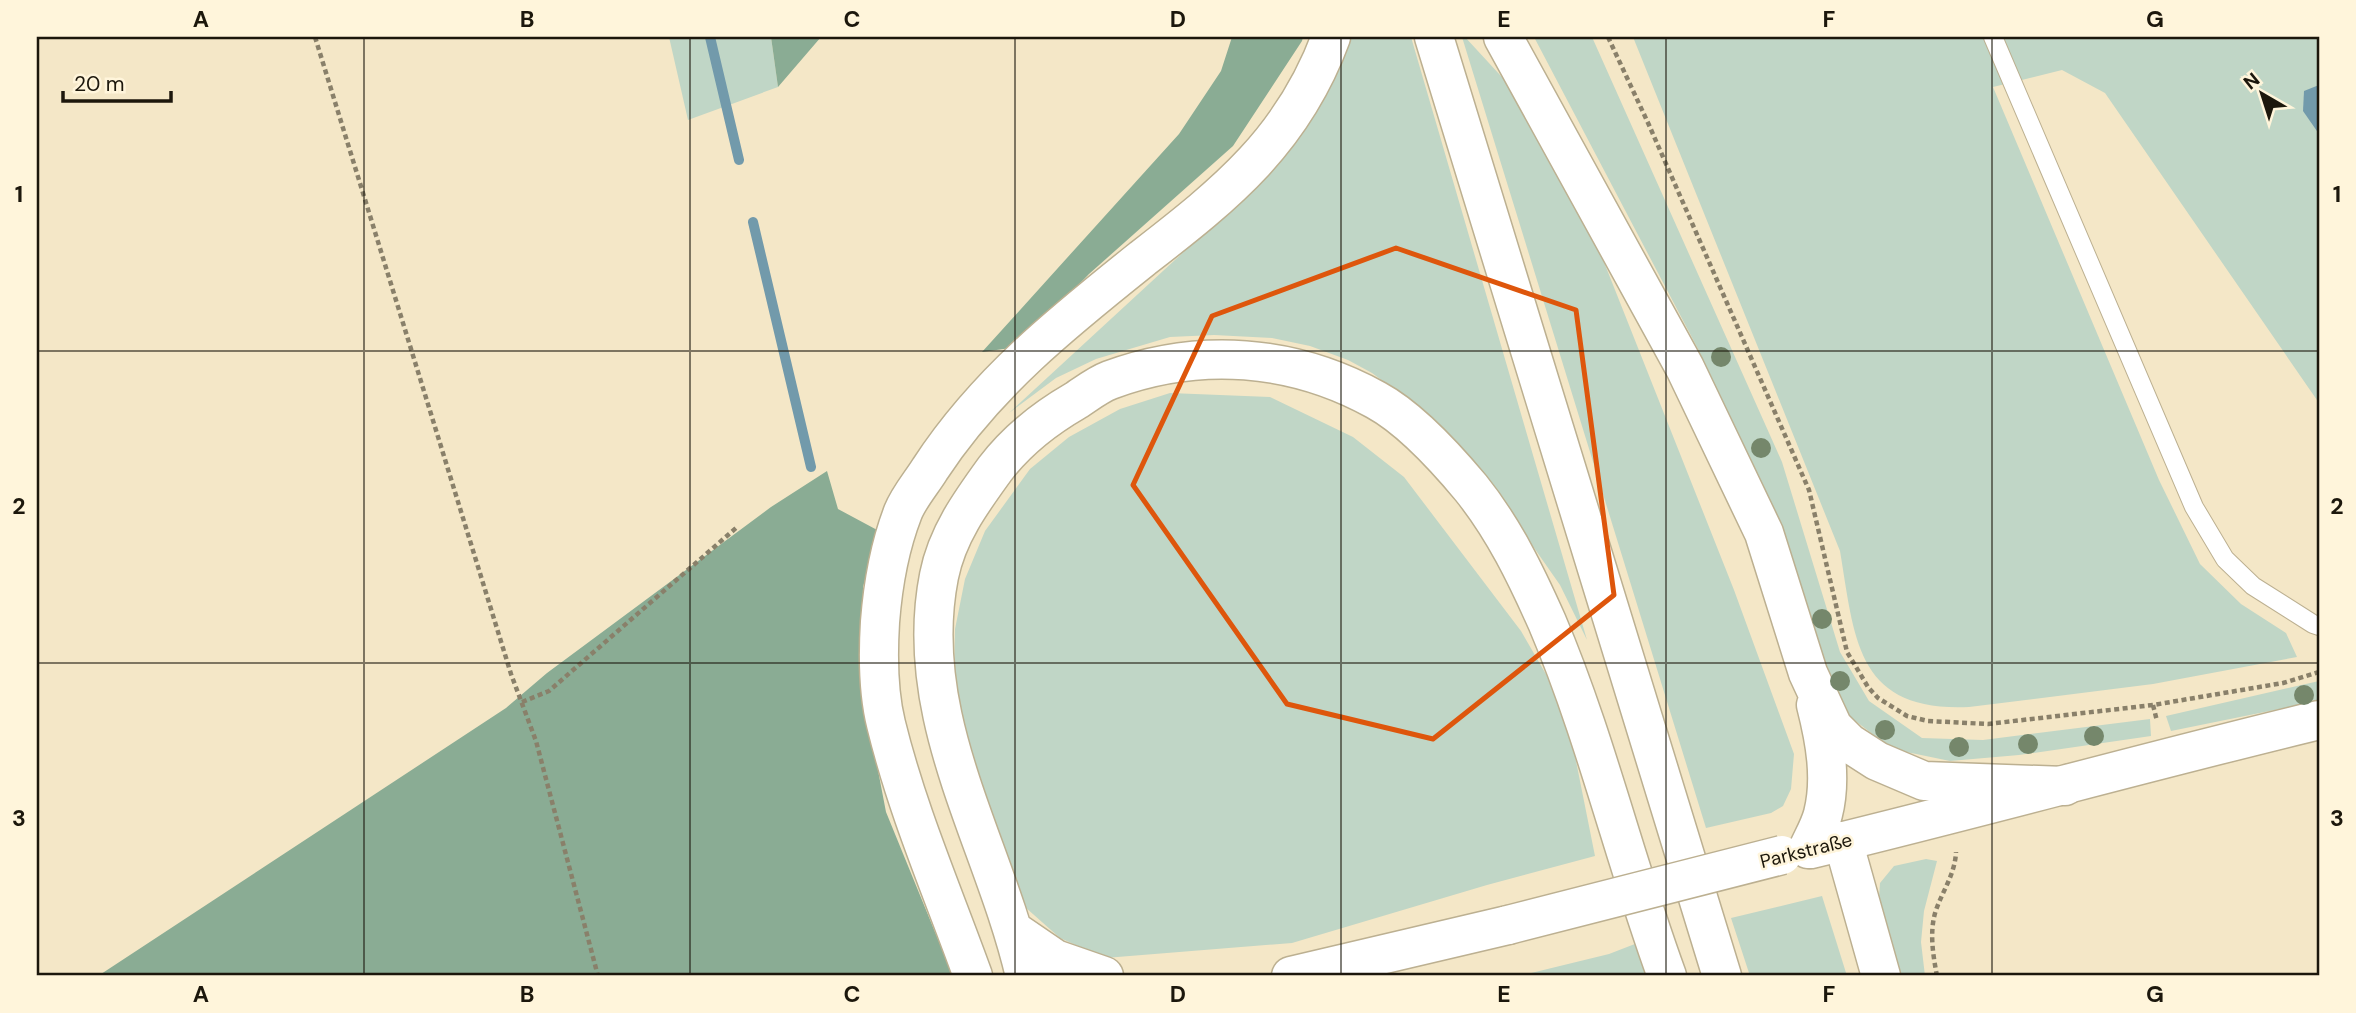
<svg xmlns="http://www.w3.org/2000/svg" width="2356" height="1013" viewBox="0 0 2356 1013" font-family="'DM Sans',sans-serif">
<rect width="100%" height="100%" fill="#f4e7c7"/>
<path fill="#c0d6c6" d="M669 37H771L778 87 688 120Z
M1349 37H1411L1587 640 1560 585 1486 479 1403 396 1372 373 1348 360 1310 346 1272 338 1214 335 1170 337 1096 359 1056 378 1009 413 1279 164 1331 84Z
M1462 37H1465L1512 88 1598 247 1734 590 1794 754 1791 789 1783 806 1771 813 1706 828Z
M1534 37H1592L1782 462 1840 652 1869 701 1922 738 1983 740 2150 719 2151 736 2019 755 1950 761 1892 749 1845 713 1816 658 1765 501 1698 349Z
M1633 37H2319V403L2105 93 2062 70 1993 87 2159 480 2200 564 2241 604 2286 633 2297 657 2153 684 1969 707C1856 712 1855 640 1840 551Z
M1170 393 1270 397 1353 437 1404 477 1521 631 1547 676 1572 741 1595 856 1487 885 1292 943 1105 958 1060 938 1025 907 963 734 954 675 955 629 965 579 985 531 1030 469 1069 437 1120 409Z
M2319 681V701L2171 731 2166 716Z
M1926 859 1937 861 1924 911 1921 942 1925 976H1899L1879 897 1880 883 1894 866Z
M1822 896 1847 976H1750L1731 918Z
M1640 942 1651 976H1519L1609 954Z"/>
<path fill="#8aac94" d="M771 37H821L778 87Z
M1232 37H1303L1302 41 1233 146 1089 274 1018 347 982 352 1179 134 1221 71Z
M827 471 838 509 879 531 863 587 862 687 886 812 953 976H98L506 708 547 673 771 507Z"/>
<path fill="#729aab" d="M2319 85V134L2303 111 2304 91Z"/>
<g fill="none" stroke-linecap="round" stroke-linejoin="round">
<path stroke="#729aab" stroke-width="10" d="M710 37 739 160
M753 222 811 467"/>
<g stroke="#bcb091" stroke-width="20">
<path id="service" d="M1993 37 2194 507 2225 559 2253 586 2313 624 2319 626"/>
</g>
<g stroke="#bcb091" stroke-width="41">
<path id="tertiary" d="M1811 849C1981 808 2149 761 2319 720
M1291 976 1508 925"/>
</g>
<g stroke="#bcb091" stroke-width="41">
<path id="primary" d="M1434 37 1722 976
M1503 37 1685 368 1764 533 1808 673 1833 727 1849 743 1877 761 1924 781 2065 786
M1843 841 1881 976
M1808 849C1813 838 1820 826 1823 814 1832 779 1825 740 1816 705
M1014 931 1055 959 1104 976
M973 976C943 893 907 810 886 724 878 692 878 655 880 622 883 583 889 548 903 512 909 497 922 482 930 469 986 383 1064 321 1143 258 1227 193 1293 140 1331 37
M1025 976C994 842 911 718 939 576 947 535 971 502 995 469 1017 440 1044 419 1075 401 1086 394 1097 385 1110 380 1199 347 1293 354 1376 400 1411 419 1446 458 1471 488 1504 529 1526 575 1547 622 1596 737 1624 859 1667 976"/>
</g>
<path stroke="#89806a" stroke-width="4.5" stroke-dasharray="5 3.5" stroke-linecap="butt" d="M315 37 511 674 536 741 598 976
M1608 37 1649 125 1809 490 1847 652 1868 687 1878 698 1907 716 1928 721 1988 724 2153 705 2283 683 2319 672
M522 702 549 691 736 528
M2153 705 2157 721
M1937 976C1933 955 1929 931 1936 910 1943 890 1955 874 1956 852"/>
<use href="#service" stroke="#fff" stroke-width="18"/>
<use href="#tertiary" stroke="#fff" stroke-width="38"/>
<use href="#primary" stroke="#fff" stroke-width="38"/>
<g stroke="#bcb091" stroke-width="41" stroke-linecap="butt">
<path id="tertiary-bridge" d="M1508 925 1782 855"/>
</g>
<use href="#tertiary-bridge" stroke="#fff" stroke-width="38"/>
</g>
<g fill="#75876b">
<circle cx="1721" cy="357" r="10"/>
<circle cx="1761" cy="448" r="10"/>
<circle cx="1822" cy="619" r="10"/>
<circle cx="1840" cy="681" r="10"/>
<circle cx="2304" cy="695" r="10"/>
<circle cx="1885" cy="730" r="10"/>
<circle cx="2094" cy="736" r="10"/>
<circle cx="2028" cy="744" r="10"/>
<circle cx="1959" cy="747" r="10"/>
</g>
<path fill="none" stroke="#de560c" stroke-width="5" stroke-linejoin="round" d="M1396 248 1576 310 1614 595 1433 739 1287 704 1133 485 1212 316Z"/>
<path fill="none" stroke="#1c170c" stroke-width="2" stroke-opacity="0.55" d="M364 37V976M690 37V976M1015 37V976M1341 37V976M1666 37V976M1992 37V976M37 351H2319M37 663H2319"/>
<g text-anchor="middle" stroke-width="5" stroke-linejoin="round" paint-order="stroke">
<g font-size="19" fill="#1c170c" stroke="#fff5db">
<text transform="translate(1806 850) rotate(-14)" y="7">Parkstraße</text>
</g>
</g>
<rect width="2356" height="1013" fill="none" stroke="#fff5db" stroke-width="77"/>
<g transform="translate(2262 94) rotate(321)" stroke="#fff5db" stroke-width="5" paint-order="stroke">
<path d="M0-5L12 26L0 18L-12 26Z" fill="#1c170c"/>
<text y="-10" font-size="19" font-weight="bold" text-anchor="middle" fill="#1c170c">N</text>
</g>
<path d="M63 91v10h108v-10" fill="none" stroke="#1c170c" stroke-width="3.5"/>
<text x="74" y="91" font-size="21" fill="#1c170c" stroke="#fff5db" stroke-width="5" paint-order="stroke">20 m</text>
<rect x="38" y="38" width="2280" height="936" fill="none" stroke="#1c170c" stroke-width="2.5"/>
<g font-size="23" text-anchor="middle" font-weight="bold" fill="#1c170c">
<text x="201" y="27">A</text>
<text x="527" y="27">B</text>
<text x="852" y="27">C</text>
<text x="1178" y="27">D</text>
<text x="1504" y="27">E</text>
<text x="1829" y="27">F</text>
<text x="2155" y="27">G</text>
<text x="19" y="202">1</text>
<text x="2337" y="202">1</text>
<text x="19" y="514">2</text>
<text x="2337" y="514">2</text>
<text x="19" y="826">3</text>
<text x="2337" y="826">3</text>
<text x="201" y="1002">A</text>
<text x="527" y="1002">B</text>
<text x="852" y="1002">C</text>
<text x="1178" y="1002">D</text>
<text x="1504" y="1002">E</text>
<text x="1829" y="1002">F</text>
<text x="2155" y="1002">G</text>
</g>
</svg>
